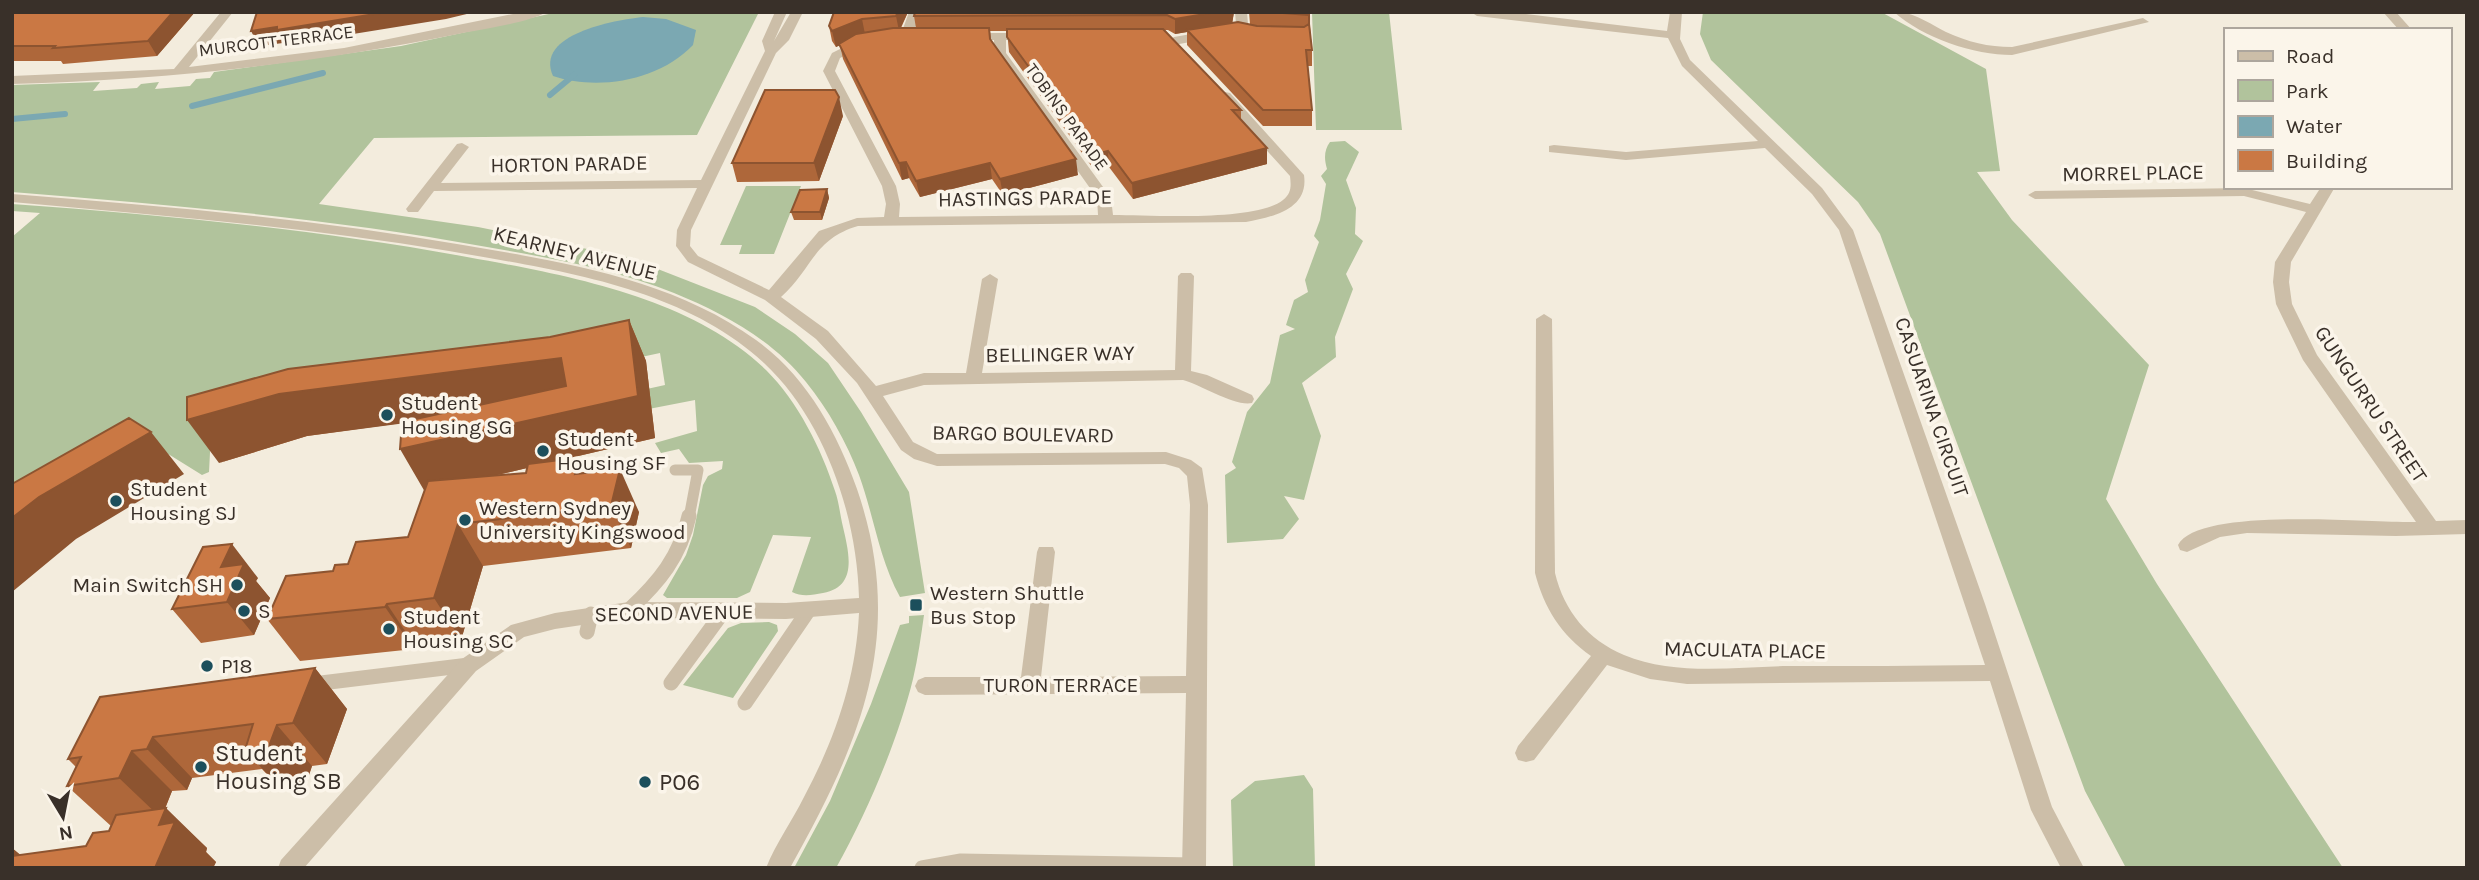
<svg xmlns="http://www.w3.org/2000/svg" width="2479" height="880" viewBox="0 0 2479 880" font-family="Karla,sans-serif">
<rect width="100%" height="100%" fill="#f3ecdd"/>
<path fill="#b1c39c" d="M558 12H759L697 135 374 138 319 204 478 227 627 257 755 307 795 334 828 363 861 412 909 492 925 593 900 597C879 559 874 516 859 475 847 443 828 409 806 382 773 340 723 313 674 293 615 269 549 258 487 247 330 218 171 205 12 192V85L100 82 93 91 137 88 141 84 159 82 155 89 190 86 196 79 210 78 214 72 401 46Z
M1312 12H1389L1402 130H1316Z
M1703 12H1881L1986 69 2000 171 1977 172 2012 220 2149 365 2106 499 2157 584 2343 868H2126L2085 791 1880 234 1858 202 1711 60 1700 34Z
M1345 141 1359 152 1346 180 1356 208 1355 234 1363 241 1346 274 1353 289 1335 337 1336 357 1302 383 1321 436 1304 500 1284 496 1299 519 1283 539 1227 543 1225 475 1236 468 1232 462 1247 412 1270 383 1280 335 1295 329 1286 325 1294 300 1308 292 1305 280 1319 242 1314 236 1320 220 1326 184 1321 176 1327 169C1324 159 1324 150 1330 142Z
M746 186H801L774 254H739L742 245H720Z
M12 204C164 215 317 229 467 257 566 275 691 297 766 370 798 402 821 448 835 491 839 502 840 515 843 527 849 553 858 587 823 593 812 595 802 597 792 592L811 537 773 535 750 592 737 598H667L663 595 686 555 693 535 703 485 708 476 722 469 723 461 689 463 679 449 661 453 655 443 697 431 695 400 592 420 588 402 665 385 660 353 571 372 211 433 209 472 202 475 165 452 12 510V237L40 213 12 211Z
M924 615C921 636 918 658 913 679 898 740 867 813 836 868H794L830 801 871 704 900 625 909 623V616Z
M769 622 777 625 778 631 733 698 683 685 728 628 741 623Z
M1304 775 1313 789 1315 868H1233L1231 800 1255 781Z"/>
<path fill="#7ba8b2" d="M643 17 666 19 696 30 693 45C659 81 597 91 553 76 534 34 615 20 643 17Z"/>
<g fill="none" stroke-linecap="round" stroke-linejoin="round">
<path stroke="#7ba8b2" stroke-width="6" d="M550 95 574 75
M192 106 323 73
M12 119 65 114"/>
<path stroke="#ccbea8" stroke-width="11" d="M675 470H698L689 518"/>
<path stroke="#ccbea8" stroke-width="15" d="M629 610C659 582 680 557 689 516
M587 632 591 614
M671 683 723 612
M313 684 469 665
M745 703 808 611
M922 868 961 861 1195 865"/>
<path fill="#ccbea8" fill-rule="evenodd" d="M221 12H233L189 67 344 48 523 12H546C532 22 478 30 458 34 311 64 163 80 12 84V76L174 69Z
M775 12H787L774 41 791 12H803L789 40 776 53 691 230 690 246 698 256 769 290 819 231 857 218 884 217 886 204 882 186 823 71 832 53 862 38 866 39V45L840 58 835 71 896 186 900 204 899 217 1098 215 1097 198 994 53V40H963L961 37 967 33H1034L1036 36 1030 40H1006V53L1111 198 1113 215C1151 215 1255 222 1283 200 1292 193 1291 185 1290 176L1220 99 1219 96 1225 92 1230 93 1304 175C1309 209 1273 217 1246 222L858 226C813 239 812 270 781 297L828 331 876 386 924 373H966L982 279 990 274 998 279 982 373 1175 370 1178 276 1181 273H1191L1194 276 1191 371 1207 375 1252 395 1254 399 1252 403C1236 407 1201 385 1183 380L924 385 883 396 913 442 937 454 1166 452 1191 460 1202 468 1208 505 1206 868H1182L1186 693 925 695 918 692 915 686 918 680 925 677H1021L1037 552 1039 547H1053L1055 552 1041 677 1186 676 1190 505 1187 476 1179 468 1165 464 937 466 914 459 901 450 857 383 816 339 765 300 688 262 676 246 677 230 697 188 434 191 418 212H408L406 209 457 144 462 143 469 147 441 183 701 180 765 51 762 41Z
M909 12H921L912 37 906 41 900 37Z
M1235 12H1247L1248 24 1242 33 1238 34 1232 30 1236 24Z
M1471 12H1509L1667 31 1670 12H1682L1680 39 1690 60 1822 188 1853 230 1985 604 2052 807 2084 868H2061L2031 810 1990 681 1687 684 1650 679 1607 665 1534 760 1526 762 1518 760 1515 753 1518 746 1591 656C1561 635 1544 608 1535 573L1536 319 1544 314 1552 319 1555 573C1564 611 1588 640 1624 655 1674 676 1735 667 1788 666 1853 666 1919 666 1985 665L1839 230 1812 194 1765 148 1626 160 1549 152V146L1554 145 1626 152 1758 141 1682 66 1668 38 1477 16Z
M1894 12C1915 12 1928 23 1946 32 1968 42 1988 47 2012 47L2143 18 2149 22 2012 55C1974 55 1923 38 1894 12Z
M2383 12H2396L2412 30H2399Z
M1208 31 1212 32V38L1174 45 1168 41 1174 37Z
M2321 187H2335L2291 262 2289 282 2292 304 2317 355 2436 521 2467 520V534L2396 536 2247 533 2220 537 2187 552 2180 550 2178 545C2199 506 2372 523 2416 522L2303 360 2276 304 2273 282 2275 262 2306 212 2244 196 2035 199 2028 195 2035 191 2244 188 2310 204Z
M12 194C163 206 313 219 463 245 563 262 672 279 756 340 806 376 837 432 857 489 907 635 861 741 790 868H766C776 843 792 821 804 797 835 739 856 679 859 613L786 619 629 618 555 629 524 637 476 671 304 868H278L281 860 462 659 511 625 555 613 629 602 786 603 859 598C857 516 825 420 764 363 681 286 555 270 449 251 304 227 158 215 12 202Z"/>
</g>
<path fill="#ae673a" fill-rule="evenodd" d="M12 12H195L157 56 63 64 61 61H12Z
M834 12H908L901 28H916L914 16 915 12H1234L1232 23 1250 24 1249 12H1310V27L1312 50V66H1308L1312 110V126H1263L1187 45V32L1175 34 1168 30H1165L1241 110V120L1267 164 1133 199 1109 167 1095 171 1009 52 1007 31H990L991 41 1078 175 1003 195 992 179 920 197 909 178 902 180 843 59 840 45 836 47 832 41 829 26Z
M843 116 819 181 737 182 732 163Z
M827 189 829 198 822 220H794L791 212Z
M629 320 646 361 655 438 561 460 568 459 572 468 577 467 580 474 639 512 631 548 483 566 461 640 415 646 414 649 300 661 267 619 333 571 408 537 425 490 402 423 307 436 219 463 550 337ZM527 468 526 473 493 476Z
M258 578 256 581 270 598 254 635 201 643 172 609Z
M315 668 347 709 327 764 312 766 305 787 282 790 262 769 192 778 187 790 172 791 165 809 207 848 206 852 216 862 213 868H12V848L20 855 86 846 109 831 111 826 67 786 76 767 68 759Z"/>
<path fill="#8d5430" d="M173 12H195L157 56 148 41Z
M387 12H475L446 19 285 45 283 43 259 46 251 31Z
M898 12H908L899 31 896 16Z
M1217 12H1234L1232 25 1187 30V32L1175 34V19Z
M1310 12V27L1308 30V15Z
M862 19 865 34 836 47 832 31Z
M839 97 843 116 819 181 814 163Z
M1267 148V164L1133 199 1132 183Z
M1108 151 1109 167 1095 171 1093 155Z
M1076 159 1078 175 1003 195 1000 179Z
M906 162 909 178 902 180 899 163Z
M990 163 992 179 920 197 916 181Z
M827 189 829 198 822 220 820 212Z
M629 320 646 361 655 438 425 492 400 449 638 396Z
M561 358 580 400 307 436 219 463 187 420 279 394Z
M151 432 184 474 76 539 12 592V518L39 497Z
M568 459 588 502 565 469Z
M620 469 639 512 631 548 611 506Z
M458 524 483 566 461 640 434 598Z
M232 544 258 578 256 581 270 598 254 635 227 602 221 567Z
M387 604 415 646 414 649 385 607Z
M315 668 347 709 327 764 293 723Z
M277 725 312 766 305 787 282 790 245 750Z
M153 737 192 778 187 790 147 749Z
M132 751 172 791 161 818 119 778Z
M166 808 207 848 206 852 216 862 213 868H155L159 825Z
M12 848 28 861 12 868Z"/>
<path fill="#ca7844" stroke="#8d5430" stroke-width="2" d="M12 12H173L148 41 53 48 55 46H12Z
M257 12H387L277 30V27L251 31Z
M834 12H898L896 16 862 19 832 31 829 26Z
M915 12H1217L1175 19 1167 15 914 16Z
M1270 12H1310L1308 15Z
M1238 22 1257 26 1304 27 1309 24 1312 50H1306L1312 110H1263L1187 30Z
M893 28H989L990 39 1076 159 1000 179 990 163 916 181 906 162 899 163 839 44 856 34Z
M1007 29H1163L1241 110H1232L1267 148 1132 183 1108 151 1093 155 1007 37Z
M765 90H835L839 97 814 163H732Z
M827 189 820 212H791L800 190Z
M629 320 638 396 400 449 402 422 566 386 561 358 279 394 187 420V397L288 369 550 337Z
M129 418 151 432 39 497 12 518V484Z
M568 459 565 469 577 467 575 474 620 469 611 506 458 524 434 598 387 604 385 607 267 619 286 576 333 571 335 565 348 564 356 542 408 537 428 481 526 473 528 464Z
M232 544 221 567 244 564 227 602 172 609 203 547Z
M315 668 293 723 277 725 269 746 245 750 253 724 153 737 147 749 132 751 119 778 67 786 81 757 68 759 100 697Z
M166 808 159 825 175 822 155 868H12V856L86 846 93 833 109 831 116 815Z"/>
<g fill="#1c4f5c" stroke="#fbf5ea" stroke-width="2.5">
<circle cx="387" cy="415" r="7"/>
<circle cx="543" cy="451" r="7"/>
<circle cx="116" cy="501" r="7"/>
<circle cx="465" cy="520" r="7"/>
<circle cx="237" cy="585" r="7"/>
<rect x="909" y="598" width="14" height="14" rx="3.5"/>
<circle cx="244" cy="611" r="7"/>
<circle cx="389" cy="629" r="7"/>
<circle cx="207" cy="666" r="7"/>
<circle cx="201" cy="767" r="7"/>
<circle cx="645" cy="782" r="7"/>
</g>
<g text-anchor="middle" stroke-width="7" stroke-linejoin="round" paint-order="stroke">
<g font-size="18" fill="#393029" stroke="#fbf5ea">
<text transform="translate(276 41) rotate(-7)" y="6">MURCOTT TERRACE</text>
<text transform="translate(1067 117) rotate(54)" y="6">TOBINS PARADE</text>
</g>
<g font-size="21" fill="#393029" stroke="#fbf5ea">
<text transform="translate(569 164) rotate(-1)" y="7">HORTON PARADE</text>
<text transform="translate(2133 173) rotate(-1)" y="7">MORREL PLACE</text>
<text transform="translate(1025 198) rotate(-1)" y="7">HASTINGS PARADE</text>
<text transform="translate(575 253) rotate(14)" y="7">KEARNEY AVENUE</text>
<text transform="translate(1060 354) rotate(-1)" y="7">BELLINGER WAY</text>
<text transform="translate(2371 404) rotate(56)" y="7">GUNGURRU STREET</text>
<text transform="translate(1932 407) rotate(71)" y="7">CASUARINA CIRCUIT</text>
<text transform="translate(1023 434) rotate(1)" y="7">BARGO BOULEVARD</text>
<text transform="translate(674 613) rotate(-1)" y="7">SECOND AVENUE</text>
<text transform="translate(1745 650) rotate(1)" y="7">MACULATA PLACE</text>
<text x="1061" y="692">TURON TERRACE</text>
</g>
<g font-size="21" fill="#393029" stroke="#fbf5ea" text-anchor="start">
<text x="401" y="410">Student<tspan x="401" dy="24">Housing SG</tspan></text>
<text x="557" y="446">Student<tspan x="557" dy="24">Housing SF</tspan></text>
<text x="130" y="496">Student<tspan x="130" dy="24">Housing SJ</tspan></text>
<text x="479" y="515">Western Sydney<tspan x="479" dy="24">University Kingswood</tspan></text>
<text x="223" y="592" text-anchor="end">Main Switch SH</text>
<text x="930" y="600">Western Shuttle<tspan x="930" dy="24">Bus Stop</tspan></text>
<text x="258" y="618">S</text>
<text x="403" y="624">Student<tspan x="403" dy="24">Housing SC</tspan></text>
<text x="221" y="673">P18</text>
</g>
<g font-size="24" fill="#393029" stroke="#fbf5ea" text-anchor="start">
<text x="215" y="761">Student<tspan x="215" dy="28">Housing SB</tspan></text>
<text x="659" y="790">P06</text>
</g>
</g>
<rect width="2479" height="880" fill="none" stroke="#393029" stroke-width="28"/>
<rect x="2224" y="28" width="228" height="161" fill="#fbf5ea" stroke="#ada69d" stroke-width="2"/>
<rect x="2238" y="51" width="35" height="10" fill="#ccbea8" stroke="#ada69d" stroke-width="2"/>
<text x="2286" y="63" font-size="21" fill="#393029">Road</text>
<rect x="2238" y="80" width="35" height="21" fill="#b1c39c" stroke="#ada69d" stroke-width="2"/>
<text x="2286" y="98" font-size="21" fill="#393029">Park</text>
<rect x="2238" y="116" width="35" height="21" fill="#7ba8b2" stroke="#ada69d" stroke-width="2"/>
<text x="2286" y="133" font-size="21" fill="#393029">Water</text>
<rect x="2238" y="150" width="35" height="21" fill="#ca7844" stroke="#ada69d" stroke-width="2"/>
<text x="2286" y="168" font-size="21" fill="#393029">Building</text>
<g transform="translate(63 817) rotate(170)" stroke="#fbf5ea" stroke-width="5" paint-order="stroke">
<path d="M0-5L12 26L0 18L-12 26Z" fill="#393029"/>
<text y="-10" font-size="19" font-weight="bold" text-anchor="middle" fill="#393029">N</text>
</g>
</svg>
